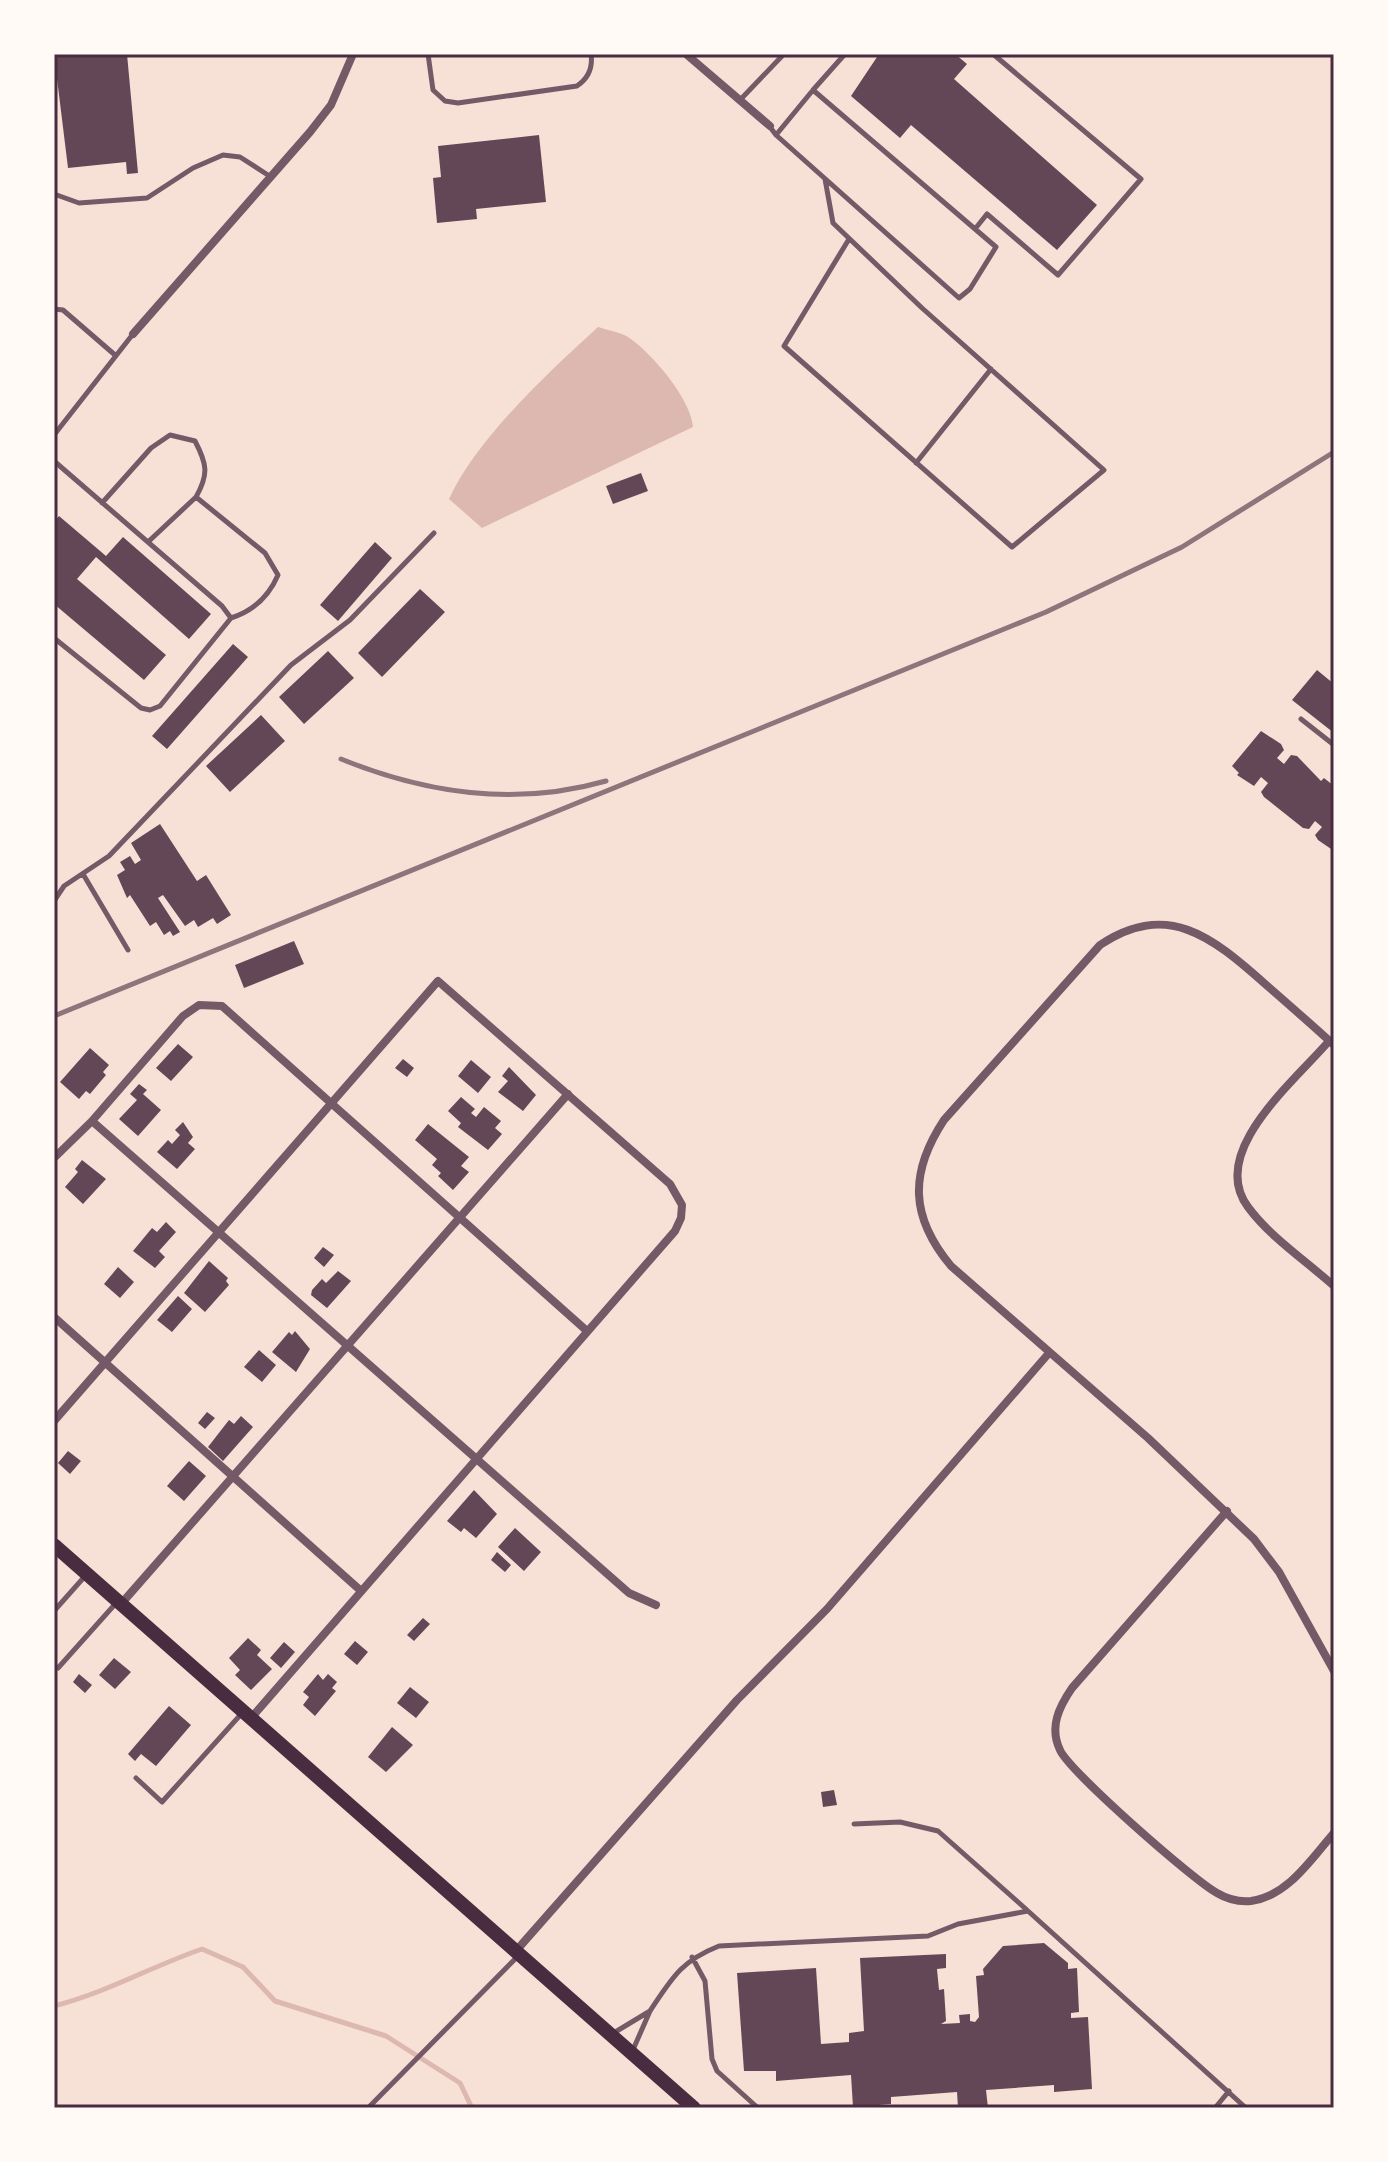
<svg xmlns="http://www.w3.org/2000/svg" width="1388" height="2162" viewBox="0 0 1388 2162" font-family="Barlow,sans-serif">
<rect width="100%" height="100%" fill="#f7e1d7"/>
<path fill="#dcb8b0" d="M598 327C607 330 620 332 628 337 652 353 691 399 693 427L482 528 449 499C477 438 548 373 598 327Z"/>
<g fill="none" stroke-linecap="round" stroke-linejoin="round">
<path stroke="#dcb8b0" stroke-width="5" d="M54 2006C108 1992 150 1967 202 1949L243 1967 275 2001 386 2036 460 2083 472 2108"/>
</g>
<path fill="#644757" d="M54 54H127L138 173 127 174 126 162 68 168Z
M879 54H955L967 64 954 79 1097 205 1057 250 911 125 900 138 851 96Z
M539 135 546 202 476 209 477 219 437 223 433 178 441 177 438 146Z
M641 473 648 491 613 504 606 486Z
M59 516 106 556 123 537 211 614 189 639 96 557 77 579 166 655 144 680 54 604V522Z
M375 542 392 558 338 621 320 605Z
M420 589 445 612 382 677 358 653Z
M233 644 248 657 167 749 152 736Z
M328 651 354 678 304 724 279 697Z
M1317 670 1334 684V733L1292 700Z
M261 715 285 741 230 792 206 766Z
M1261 731 1281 744 1284 750 1277 758 1284 764 1291 755 1297 756 1321 781 1324 778 1334 786 1331 801 1334 804V851L1318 840 1315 835 1322 827 1315 821 1309 829 1303 828 1264 797 1261 792 1268 783 1261 777 1254 786 1237 775 1239 773 1232 766Z
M160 824 197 881 206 875 231 915 217 924 213 918 198 927 194 920 185 926 163 895 158 898 180 932 173 936 170 931 164 935 156 922 150 926 130 895 127 898 117 875 125 870 120 862 130 856 135 864 141 860 131 843Z
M294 941 304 964 244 988 235 965Z
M178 1044 193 1057 171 1081 156 1068Z
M90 1048 109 1065 103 1072 106 1075 90 1094 86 1091 79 1099 60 1082Z
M403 1059 414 1068 407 1077 395 1068Z
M471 1060 491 1077 478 1093 458 1076Z
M509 1067 536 1095 523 1111 498 1092 508 1081 502 1076Z
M139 1084 147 1090 143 1094 161 1110 138 1136 119 1119 137 1100 130 1094Z
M461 1097 475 1109 471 1113 476 1117 484 1107 501 1121 495 1128 502 1134 488 1150 458 1127 461 1123 448 1111Z
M183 1122 193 1137 188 1143 195 1149 177 1169 157 1152 168 1140 172 1144 180 1135 175 1130Z
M428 1124 469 1157 461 1166 469 1172 453 1190 438 1176 441 1173 432 1165 437 1159 415 1140Z
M82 1160 106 1179 83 1204 65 1187 78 1172 75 1169Z
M166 1222 176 1232 159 1251 165 1257 155 1268 133 1251 152 1228 157 1232Z
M323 1247 334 1255 324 1267 314 1258Z
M209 1261 228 1278 226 1281 229 1285 205 1312 184 1293Z
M118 1267 134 1282 120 1298 104 1284Z
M338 1271 351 1281 327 1308 311 1295 312 1290 322 1279 326 1283Z
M178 1296 192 1309 172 1332 157 1320Z
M295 1331 310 1349 296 1372 272 1352 289 1332 292 1335Z
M259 1350 276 1365 262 1382 244 1367Z
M207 1412 215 1418 205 1429 198 1423Z
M241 1416 253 1427 223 1461 208 1447 229 1420 234 1424Z
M68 1451 81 1461 70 1474 58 1463Z
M189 1461 206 1476 184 1501 167 1486Z
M474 1490 497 1514 476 1538 464 1528 461 1532 447 1521Z
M515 1528 541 1552 524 1571 498 1547Z
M497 1552 511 1565 505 1572 491 1560Z
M423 1618 430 1624 414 1641 407 1635Z
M248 1638 261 1650 257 1655 272 1669 251 1690 235 1675 240 1670 229 1658Z
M355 1641 368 1652 357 1665 344 1654Z
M284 1642 295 1652 281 1668 270 1658Z
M114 1658 131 1672 115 1689 99 1675Z
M79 1674 92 1685 85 1693 73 1682Z
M318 1674 323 1680 328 1674 337 1682 332 1688 336 1691 315 1716 303 1705 309 1697 303 1692Z
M410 1687 429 1702 416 1718 397 1703Z
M169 1706 191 1725 156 1766 141 1754 135 1761 128 1754Z
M392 1727 413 1745 386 1772 368 1757Z
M834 1790 837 1805 823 1807 821 1792Z
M1044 1943 1068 1963V1969L1077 1968 1079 2012 1071 2013V2018L1088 2017 1092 2089 1054 2092V2085L986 2090 988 2108H958L957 2092 891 2097V2104L853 2107 851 2075 776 2081V2071H744L737 1973 816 1968 821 2044 849 2042V2033L864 2031 860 1958 946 1954V1968L937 1969 939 1990 944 1989 946 2021 941 2024 960 2023 959 2015 970 2014V2021L975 2022 979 2017 976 1976 984 1975 983 1969 1003 1946Z"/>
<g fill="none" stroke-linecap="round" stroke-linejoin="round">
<path stroke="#755966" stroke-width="5" d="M428 54 433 90 445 101 458 103 577 86C589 78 593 68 591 54
M813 90 845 54
M740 100 784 54
M770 127 776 135 959 298 970 289 996 247 813 90 776 135
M825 179 833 223 922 308 1104 470 1012 547 784 346 849 239
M54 194 79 203 147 198 193 168 223 155 240 157 271 177
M975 229 987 214 1058 275 1141 179 993 54
M54 309 63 310 115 355
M54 435 133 334
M54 461 222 606 231 618 160 706 150 710 141 708 54 638
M916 463 991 369
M102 503 151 448 170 435 195 441C207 464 209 474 196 497
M148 542 196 497 265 553 278 575C269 596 253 611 231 618
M1301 719 1334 745
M83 874 128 950
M54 901 64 886 109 856 291 665 350 620 434 533
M54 1611 86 1575
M58 1668 117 1602
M136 1778 162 1802 243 1712
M854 1824 900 1822 938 1831 1027 1910
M692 1957 705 1981 712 2059 717 2071 758 2108
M650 2011C672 1978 681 1961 719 1946L928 1936 958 1924 1028 1911 1246 2108
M612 2034 650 2011 632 2052
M368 2108 519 1955
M1215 2108 1229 2091"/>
<path stroke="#755966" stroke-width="8" d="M686 54 770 126
M133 334 310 132 331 105 353 54
M1329 1041C1295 1081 1207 1152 1248 1207 1270 1237 1306 1261 1334 1286
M1334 1045C1311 1024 1287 1003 1264 983 1212 937 1167 900 1100 945L944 1120C909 1173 910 1217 951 1266L1148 1438 1254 1539 1279 1572 1334 1671
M92 1121 629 1593 656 1605
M54 1158 92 1121 183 1016 199 1005 222 1006 587 1331
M54 1317 360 1590
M54 1421 438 981 670 1184 682 1205 681 1218 675 1231 251 1718
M1227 1511 1072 1688C1059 1707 1049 1727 1060 1750 1069 1771 1193 1880 1217 1893 1227 1899 1239 1902 1251 1901 1288 1896 1311 1859 1334 1833
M121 1604 568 1094
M515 1952 737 1700 827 1609 1049 1353"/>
<path stroke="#4a2c40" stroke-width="14" d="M54 1545 694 2108"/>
<path stroke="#8f747c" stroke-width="5" d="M341 759C427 794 515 807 606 781
M54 1016 1046 612 1182 547 1334 452"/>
</g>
<rect width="1388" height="2162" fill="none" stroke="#fffaf5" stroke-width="112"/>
<rect x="56" y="56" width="1276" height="2050" fill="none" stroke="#4a2c40" stroke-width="3"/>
</svg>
